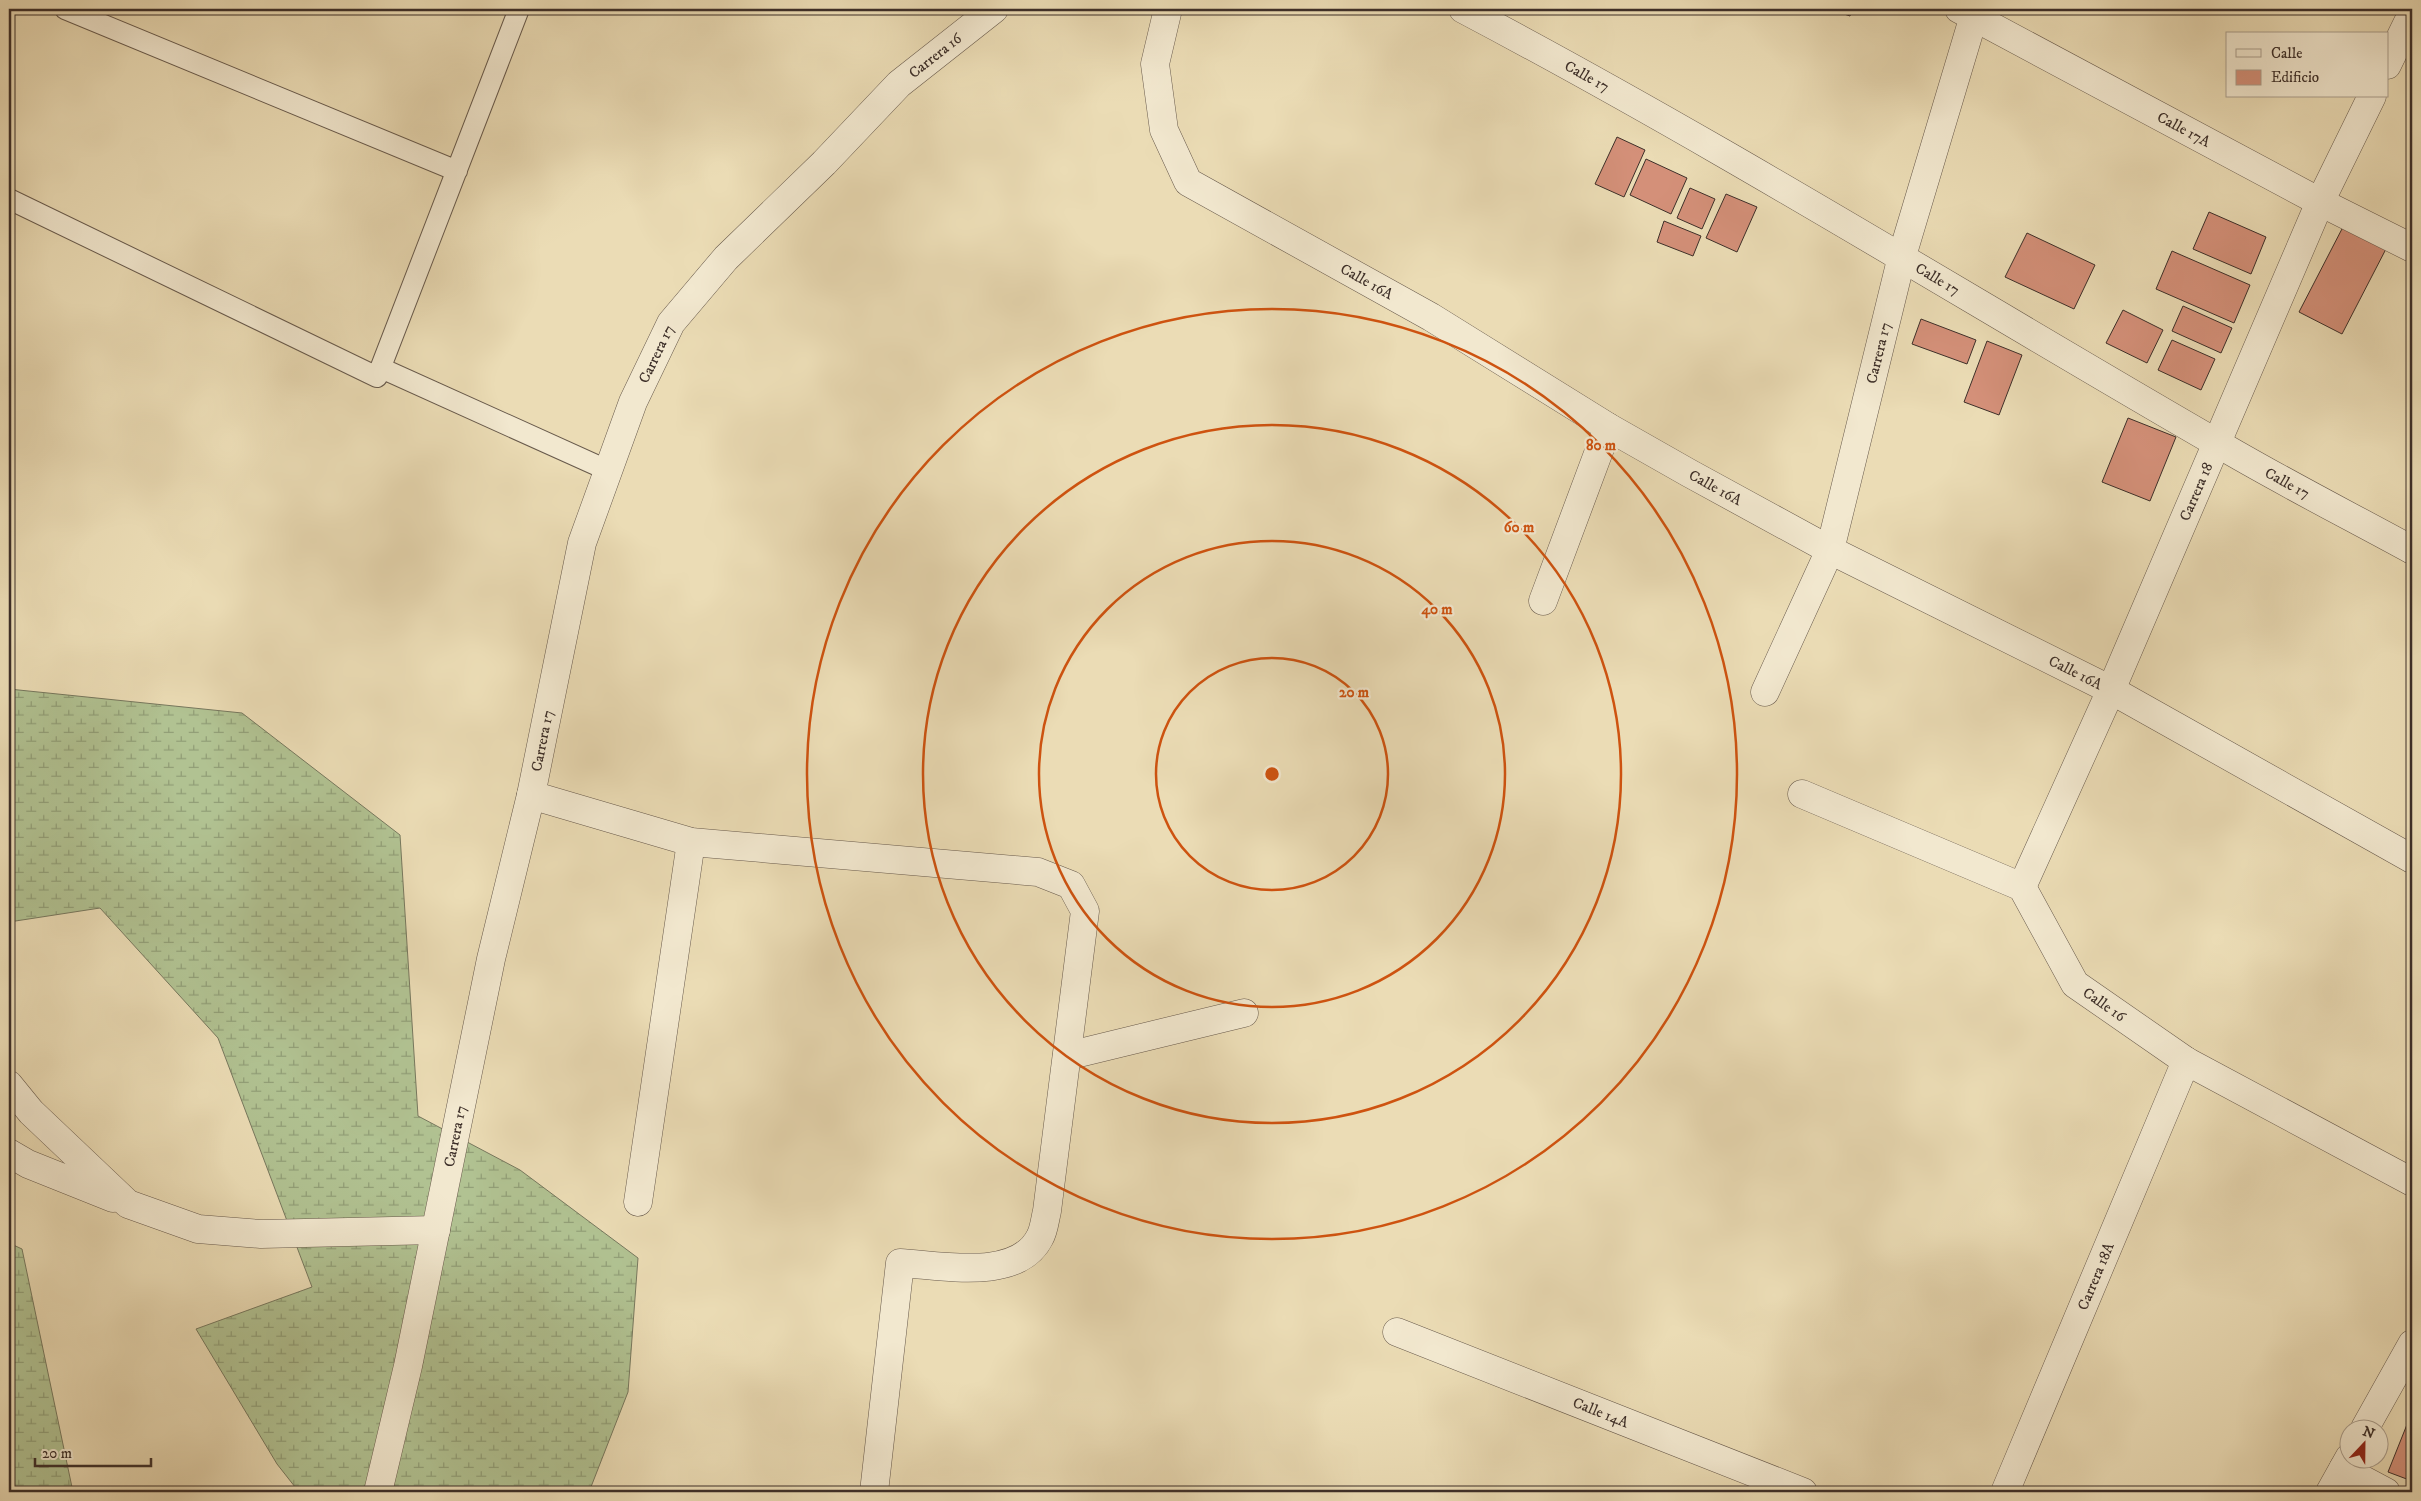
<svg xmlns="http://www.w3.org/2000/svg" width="2421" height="1501" viewBox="0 0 2421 1501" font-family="'IM FELL DW Pica',serif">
<defs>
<pattern id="wetland-marsh" width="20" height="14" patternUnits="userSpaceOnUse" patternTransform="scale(1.25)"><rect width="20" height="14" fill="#b1c292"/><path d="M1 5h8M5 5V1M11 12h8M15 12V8" fill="none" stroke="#919e77"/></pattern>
</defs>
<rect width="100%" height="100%" fill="#ebdcb5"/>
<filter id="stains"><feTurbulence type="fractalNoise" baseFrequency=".004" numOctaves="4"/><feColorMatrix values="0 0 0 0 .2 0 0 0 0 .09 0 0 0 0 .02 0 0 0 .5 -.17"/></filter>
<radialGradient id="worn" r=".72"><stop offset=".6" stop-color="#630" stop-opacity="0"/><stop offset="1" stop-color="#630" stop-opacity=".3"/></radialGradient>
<path fill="url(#wetland-marsh)" stroke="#77785e" d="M9 689 242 713 400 835 418 1116 520 1170 638 1258 628 1392 589 1492H299L277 1464 196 1329 312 1287 218 1038 100 908 9 922Z
M9 1243 22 1249 73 1492H9Z"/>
<path fill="#d49079" stroke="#3d2f29" d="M1829 9H1852L1850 16Z
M1617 137 1645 150 1624 197 1595 184Z
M1646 159 1687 178 1671 214 1630 195Z
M1690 188 1715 199 1702 229 1677 218Z
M1726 194 1757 207 1737 252 1706 238Z
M2209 212 2266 237 2251 274 2193 249Z
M1664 221 1701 236 1693 256 1657 242Z
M2344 225 2387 247 2342 334 2299 312Z
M2027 233 2095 265 2074 309 2005 277Z
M2172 251 2250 285 2234 323 2156 289Z
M2183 306 2232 328 2221 353 2172 331Z
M2123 310 2163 330 2147 363 2106 343Z
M1921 319 1976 340 1967 364 1912 344Z
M2172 340 2215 359 2201 390 2158 370Z
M1987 341 2022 355 1999 415 1964 402Z
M2128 418 2176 437 2150 501 2102 482Z
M2412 1412V1481L2388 1472Z"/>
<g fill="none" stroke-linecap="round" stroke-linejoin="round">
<g stroke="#685a4c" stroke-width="22">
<path id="lane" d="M65 9 457 171
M9 199 377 377 519 9
M381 368 607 470"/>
</g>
<g stroke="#685a4c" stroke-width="29">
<g id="street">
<path id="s1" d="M1168 9 1155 64 1164 130 1188 182 1431 317 1608 427 1689 473 1830 550 2111 690 2412 859"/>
<path id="s2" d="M1463 9C1719 144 1964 297 2215 442 2279 480 2346 514 2412 550"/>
<path id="s3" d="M1959 9 2320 202 2412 248"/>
<path d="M2387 65 2412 14"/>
<path d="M1543 601 1608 427"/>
<path id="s4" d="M1765 692 1830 550 1902 256 1976 9"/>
<path id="s5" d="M1802 794 2022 887 2075 984 2186 1061 2412 1182"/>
<path d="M531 795 691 842 1038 872 1071 885 1085 911 1047 1211C1045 1219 1044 1230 1040 1237 1018 1282 940 1265 900 1263L874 1492"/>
<path id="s6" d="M2022 887 2111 690 2320 202 2372 96"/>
<path d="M1067 1056 1244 1013"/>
<path d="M9 1085 31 1112 128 1204 198 1229 261 1234 436 1230"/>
<path d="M9 1153 28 1164 113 1198"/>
<path d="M638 1202 691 842"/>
<path id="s7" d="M1397 1332 1803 1492"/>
<path d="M2365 1428 2412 1344"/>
<path d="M2343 1469 2386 1492"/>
<path id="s8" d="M378 1492 408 1366 491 959 531 795 582 543 633 402 671 323 726 258 824 163 899 84 994 9"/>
<path id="s9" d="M2005 1492 2186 1061"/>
<path d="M2330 1492 2349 1458"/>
</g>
</g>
<use href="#lane" stroke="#f2e8cf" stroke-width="20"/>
<use href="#street" stroke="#f2e8cf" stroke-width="28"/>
</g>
<g fill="none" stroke="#ce5310" stroke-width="2.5">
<circle cx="1272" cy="774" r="116"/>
<circle cx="1272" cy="774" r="233"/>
<circle cx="1272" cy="774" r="349"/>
<circle cx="1272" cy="774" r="465"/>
</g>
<g text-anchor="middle" stroke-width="4.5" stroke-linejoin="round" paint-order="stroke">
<g font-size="15" fill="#3d2f29" stroke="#f2e8cf">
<text dy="5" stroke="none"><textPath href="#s8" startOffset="1585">Carrera 16</textPath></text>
<text dy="5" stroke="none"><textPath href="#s2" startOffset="141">Calle 17</textPath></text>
<text dy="5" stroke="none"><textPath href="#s3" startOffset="255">Calle 17A</textPath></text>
<text dy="5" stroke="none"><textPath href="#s2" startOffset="546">Calle 17</textPath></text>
<text dy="5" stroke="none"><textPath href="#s1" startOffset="385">Calle 16A</textPath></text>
<text dy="5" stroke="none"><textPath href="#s8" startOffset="1174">Carrera 17</textPath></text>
<text dy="5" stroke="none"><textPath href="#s4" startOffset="359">Carrera 17</textPath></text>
<text dy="5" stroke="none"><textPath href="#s2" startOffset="951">Calle 17</textPath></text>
<text dy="5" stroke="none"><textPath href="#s1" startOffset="790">Calle 16A</textPath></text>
<text dy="5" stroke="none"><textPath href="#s6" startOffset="432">Carrera 18</textPath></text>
<text dy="5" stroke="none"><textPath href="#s1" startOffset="1195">Calle 16A</textPath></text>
<text dy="5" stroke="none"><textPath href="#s8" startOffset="769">Carrera 17</textPath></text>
<text dy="5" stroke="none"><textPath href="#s5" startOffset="385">Calle 16</textPath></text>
<text dy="5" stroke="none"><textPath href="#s8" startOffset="364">Carrera 17</textPath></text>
<text dy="5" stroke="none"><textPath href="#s9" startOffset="234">Carrera 18A</textPath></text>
<text dy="5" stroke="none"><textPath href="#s7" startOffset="219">Calle 14A</textPath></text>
</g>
</g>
<circle cx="1272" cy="774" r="8" fill="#ce5310" stroke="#f2e8cf" stroke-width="2.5"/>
<g font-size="15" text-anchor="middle" font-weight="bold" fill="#ce5310" stroke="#f2e8cf" stroke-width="4.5" stroke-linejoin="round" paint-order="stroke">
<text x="1601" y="450">80 m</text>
<text x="1519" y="532">60 m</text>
<text x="1437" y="614">40 m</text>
<text x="1354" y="697">20 m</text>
</g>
<rect width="2421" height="1501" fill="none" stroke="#ebdcb5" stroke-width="30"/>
<rect x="10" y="10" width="2401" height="1481" fill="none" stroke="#3d2f29" stroke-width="2.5"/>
<rect x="15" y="15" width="2391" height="1471" fill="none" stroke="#3d2f29"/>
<rect x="2226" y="32" width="162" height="65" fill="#f2e8cf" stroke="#aa9e8d"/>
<rect x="2236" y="49" width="25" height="8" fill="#f2e8cf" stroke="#aa9e8d"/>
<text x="2271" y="58" font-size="15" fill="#3d2f29">Calle</text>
<rect x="2236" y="70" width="25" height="15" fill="#d49079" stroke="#aa9e8d"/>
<text x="2271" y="82" font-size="15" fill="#3d2f29">Edificio</text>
<g transform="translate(2364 1444) rotate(22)"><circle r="24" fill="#f2e8cf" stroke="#aa9e8d"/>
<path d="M0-4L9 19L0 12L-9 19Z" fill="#8f2418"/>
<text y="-8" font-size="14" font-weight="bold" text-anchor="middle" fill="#3d2f29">N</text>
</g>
<path d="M35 1458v8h116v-8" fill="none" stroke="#3d2f29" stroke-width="2.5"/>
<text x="42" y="1458" font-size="15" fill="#3d2f29" stroke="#f2e8cf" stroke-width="4" paint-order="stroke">20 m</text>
<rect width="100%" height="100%" filter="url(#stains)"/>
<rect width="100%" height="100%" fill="url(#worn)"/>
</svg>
